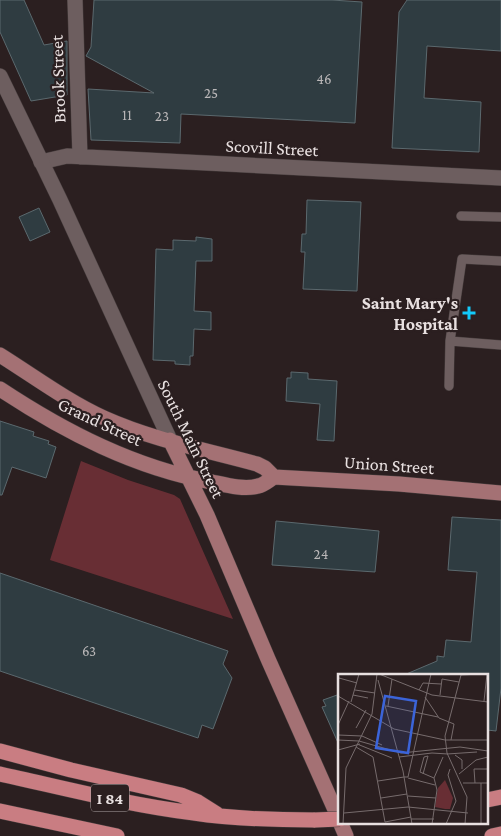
<svg xmlns="http://www.w3.org/2000/svg" width="501" height="836" viewBox="0 0 501 836" font-family="'Crimson Pro',serif">
<rect width="100%" height="100%" fill="#2b1f20"/>
<path fill="#682e34" d="M81 461 128 480 174 495 180 499 233 619 50 560Z"/>
<path fill="#2f3c41" stroke="#5b696e" d="M0 0H24L44 45 67 41V95L31 101 0 32Z
M94 0H332L362 2 355 123 181 114 180 143 91 140 88 89 154 93 86 56 91 47Z
M407 0H501V51L427 46 424 98 481 102 479 152 392 148 399 12Z
M307 200 361 202 357 291 303 289 305 252H301L302 234H306Z
M39 208 50 232 30 241 19 217Z
M196 237 212 239V261H196L194 311 211 312V330L194 329 193 356H190V365L175 364V361L153 360 156 249 173 250V240L196 241Z
M291 372 308 373V379L337 381 334 441 317 440 320 404 286 401 287 378H291Z
M0 421 34 432 33 436 49 441 48 444 56 447 46 478 12 467 2 495H0Z
M452 517 501 520V688L496 731 487 730V675H404L437 661V656L444 657 446 640 471 642 477 572 448 570Z
M276 521 379 531 375 572 272 565Z
M0 573 228 651 223 664 232 678 213 729 202 725 198 738 0 671Z
M340 694V745H339L322 707 326 706 323 700Z"/>
<g fill="none" stroke-linecap="round" stroke-linejoin="round">
<g stroke="#463d3d" stroke-width="10">
<path id="service" d="M461 216 501 217
M450 341 462 259 501 261
M449 386 450 341 501 345"/>
</g>
<g stroke="#463d3d" stroke-width="16">
<path id="minor" d="M75 0 80 157
M41 162 67 156 501 178"/>
</g>
<g stroke="#463d3d" stroke-width="16">
<path id="secondary" d="M0 76 60 200 170 440"/>
</g>
<g stroke="#463d3d" stroke-width="16">
<path id="primary" d="M0 355C35 377 67 401 104 418 153 440 206 450 257 464L265 468 274 477
M0 389C65 432 135 468 212 482 226 485 244 490 258 486 264 485 269 480 274 477L399 484 501 493
M170 440 207 515 268 659 340 821
M340 822 346 836"/>
</g>
<g stroke="#463d3d" stroke-width="16">
<path id="motorway" d="M0 751 71 770 181 795 198 802 217 814
M0 774C64 788 129 805 194 813 234 819 275 820 315 820
M487 800 501 797
M0 811 117 836
M492 836 501 834"/>
</g>
<use href="#service" stroke="#6d5e5f" stroke-width="9"/>
<use href="#minor" stroke="#6d5e5f" stroke-width="15"/>
<use href="#secondary" stroke="#6d5e5f" stroke-width="15"/>
<use href="#primary" stroke="#a47174" stroke-width="15"/>
<use href="#motorway" stroke="#c97d82" stroke-width="15"/>
<g stroke="#463d3d" stroke-width="16" stroke-linecap="butt">
<path id="motorway-bridge" d="M315 820 340 819"/>
</g>
<use href="#motorway-bridge" stroke="#c97d82" stroke-width="15"/>
</g>
<path fill="#13cafb" stroke="#2b1f20" stroke-width="2" d="M466.5 305.5h5v5h5v5h-5v5h-5v-5h-5v-5h5z"/>
<g text-anchor="middle" stroke-width="4.5" stroke-linejoin="round" paint-order="stroke">
<g font-size="15" fill="#bab7b8">
<text x="324" y="84">46</text>
<text x="211" y="98">25</text>
<text x="127" y="120">11</text>
<text x="162" y="121">23</text>
<text x="321" y="559">24</text>
<text x="89" y="656">63</text>
</g>
<rect fill="#2b1f20" stroke="#afa6a6" stroke-width="1" x="91" y="784.5" width="38" height="27" rx="4"/>
<g font-size="16" font-weight="bold" fill="#e8e0e0">
<text x="110" y="804">I 84</text>
</g>
<g font-size="18" fill="#e8e0e0" stroke="#2b1f20">
<text transform="translate(58 79) rotate(-92)" y="6">Brook Street</text>
<text transform="translate(272 148) rotate(3)" y="6">Scovill Street</text>
<text transform="translate(100 422) rotate(25)" y="6">Grand Street</text>
<text transform="translate(191 439) rotate(64)" y="6">South Main Street</text>
<text transform="translate(389 465) rotate(4)" y="6">Union Street</text>
</g>
<g font-size="18" font-weight="bold" fill="#e8e0e0" stroke="#2b1f20" text-anchor="end">
<text x="458" y="309">Saint Mary's<tspan x="458" dy="21">Hospital</tspan></text>
</g>
</g>
<g transform="translate(338 674)">
<rect width="150" height="150" fill="#2b1f20"/>
<path d="M107 106 115 124 112 135H107L97 133 100 114Z" fill="#682e34"/>
<path fill="none" stroke="#776c6d" stroke-width="1" d="M41 0 94 21 150 28M1 4 19 9M40 6 65 97 74 150M17 16 37 19M81 16 85 9 103 10M15 21 30 24M102 21 104 5 121 8M0 22 56 55 107 66H150M87 23 101 44 116 50 113 66M146 27 149 0M13 28 21 0M48 32 100 43M50 32 54 5M0 51 11 27M18 54 28 36M0 61 24 62 44 71M0 66 21 67 63 79 122 73 150 77M19 70 54 84M18 73 35 83 47 148 73 143M0 76 22 70M109 80 139 78M117 81 124 86V95M90 82 86 83 82 98 96 104M61 83 94 79 110 80M85 100 90 82M121 100 138 86 150 83M66 103H70L93 0M70 104 97 111M40 107 66 103M125 109H150M137 109 136 95H150M143 109V150M70 122 98 124M43 124 69 120M6 139 70 133 130 139M73 145H96M5 150 8 94 34 40 39 0M94 150 99 116 96 104 105 83M108 150 118 127 110 101 112 95M127 150 129 123 109 79 107 62 123 1 142 0"/>
<path fill="#3b64d9" fill-opacity="0.15" stroke="#3b64d9" stroke-width="2.5" d="M47 22 78 27 70 79 38 74Z"/>
<rect width="150" height="150" fill="none" stroke="#e8e0e0" stroke-width="2.5"/>
</g>
</svg>
